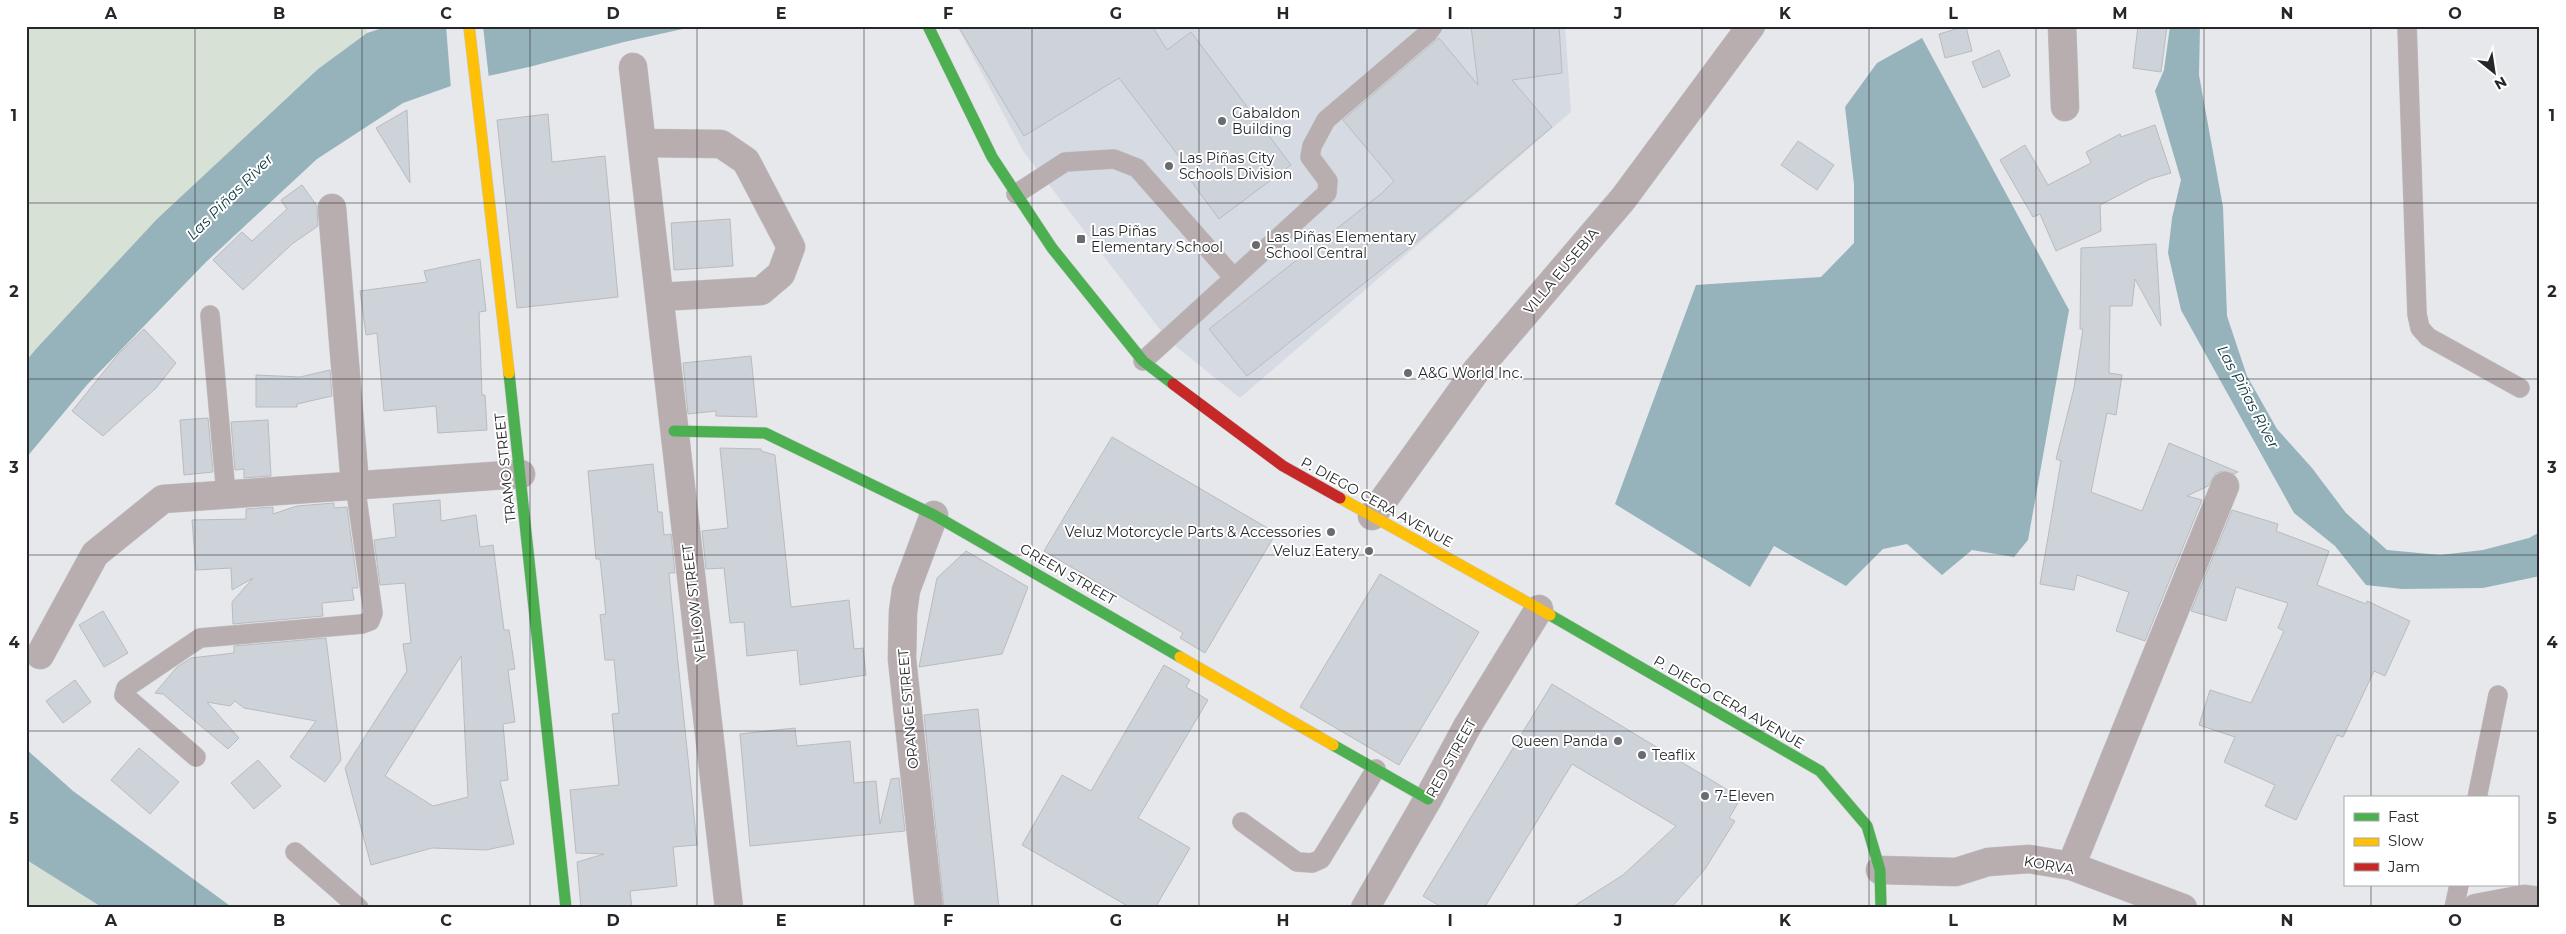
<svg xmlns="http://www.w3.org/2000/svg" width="2566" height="934" viewBox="0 0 2566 934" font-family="Montserrat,sans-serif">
<rect width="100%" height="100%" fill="#e6e8ec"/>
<path fill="#d6dbe3" d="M957 26H1565L1571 112 1240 398 1168 340 1023 151Z"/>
<path fill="#d8e1d6" d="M26 26H366L367 33 318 69 157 219 26 361Z
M26 858 31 862 103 908H26Z"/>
<path fill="#96b3bb" d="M389 26H696L624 42 529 67 465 81 403 103 317 159 206 262 86 386 26 458V361L36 349 157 219 318 69 367 33Z
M2170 26H2200L2199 75 2223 207 2227 316 2247 376 2277 429 2312 468 2346 513 2387 550 2440 555 2483 550 2529 538 2540 532V576L2483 588 2402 589 2366 585 2335 546 2294 513 2181 310 2168 253 2172 218 2181 180 2155 91 2164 70Z
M1922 38 2069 310 2028 540 2014 557 1972 550 1942 575 1907 544 1883 549 1846 586 1774 546 1750 587 1615 504 1696 285 1821 277 1854 243V184L1845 107 1877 63Z
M26 749 73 791 233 908H103L30 862 26 858Z"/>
<path fill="#e6e8ec" d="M446 26H483L489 79 451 89Z"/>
<path fill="#ced2d9" stroke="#b9bbbe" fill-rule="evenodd" d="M958 26H1152L1167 50 1191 32 1291 165 1219 219 1183 170 1187 167 1119 78 1024 136Z
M1471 26H1559L1562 73 1512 80 1552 127 1420 239 1247 376 1209 329 1382 193 1394 181 1343 120 1439 38 1478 85Z
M1966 26 1972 51 1945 58 1939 34Z
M2138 26H2167L2161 72 2133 68Z
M1999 50 2010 76 1983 88 1972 62Z
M407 110 410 183 376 128Z
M548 114 552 162 605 156 618 297 517 308 497 120Z
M2155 125 2171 173 2150 179 2100 205 2101 231 2056 251 2040 214 2033 217 2000 160 2025 145 2048 185 2091 163 2086 152 2120 134 2121 137Z
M1798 141 1834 165 1817 190 1781 165Z
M302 185 317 206 318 226 292 244 243 290 213 260 242 232 252 241 287 209 281 200Z
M730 219 733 266 674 270 671 223Z
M2156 244 2161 326 2135 279 2132 306H2110L2109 373 2122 375 2116 415 2107 413 2091 492 2142 511 2169 443 2238 472 2234 474 2223 471 2216 473 2208 486 2187 496 2202 500 2145 641 2116 631 2129 592 2077 575 2074 590 2040 584 2061 461 2056 459 2074 388 2083 329H2080L2081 248Z
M480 259 486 311 479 312 482 395H485L487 430 438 433 436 406 384 411 377 333 366 335 360 291 427 282 424 271Z
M144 329 176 363 156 388 103 436 72 411 119 353Z
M751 356 757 417 716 416V411L688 414 683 363Z
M330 370 332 396 297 404V407H256V375L300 377Z
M208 418 213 472 184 475 180 420Z
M268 420 271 476 244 478V469L235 470 231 422Z
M1112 437 1276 533 1205 653 1180 638 1183 633 1044 551Z
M720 448 761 449V451L775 455 791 607 849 600 854 649 863 648 866 675 800 685 797 650 747 656 744 622 730 623 724 568 706 569 702 531 728 528Z
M653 464 658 512H662L664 535 671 534 675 573H669L672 604 697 845 673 847 677 886 630 891 632 908H581L577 862 604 854 576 853 570 790 619 785 612 714 619 713 614 660H605L600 615 606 614 600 559H596L588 471Z
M440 500 441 521 476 515 480 547 493 545 504 630H509L515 669 508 670 515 722 503 724 508 780 500 781 514 844 486 850 432 848 371 865 345 768 407 671 403 644 411 643 405 583 380 585 374 540 396 537 393 504ZM461 656 468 797 433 806 385 776Z
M334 503V508L347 507 358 588H352L354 600 322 603 323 616 233 624 232 602 253 578 232 590 231 568 196 570 192 520 246 519V509L273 507V514L297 506Z
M2232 510 2278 524 2276 531 2329 551 2317 585 2366 604 2367 601 2410 621 2385 676 2374 671 2343 737 2337 735 2296 820 2265 806 2275 785 2224 762 2235 737 2199 725 2210 690 2251 703 2284 631 2278 628 2288 603 2236 587 2226 621 2191 611Z
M966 551 1028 587 1002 654 919 667 937 578Z
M1380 574 1479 632 1399 765 1300 707Z
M103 611 128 653 104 667 79 625Z
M326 638 341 760 325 782 290 757 316 721 244 708 235 701 230 706 207 702 239 738 228 749 163 694 155 693 177 667 191 658 234 653V646Z
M1164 665 1190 680 1186 687 1208 700 1138 818 1190 848 1155 908H1131L1022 845 1062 775 1091 791Z
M75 680 91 702 63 723 46 701Z
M1552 684 1741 798 1729 818 1735 821 1705 869 1671 908H1571L1623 875 1676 826 1572 764 1484 908H1443L1423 896Z
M978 709 999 908H944L924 715Z
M795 728 797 746 850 741 854 783 876 781 880 824 891 779 899 778 905 831 750 846 740 734Z
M139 748 179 782 150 814 111 780Z
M258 760 281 786 254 809 231 783Z"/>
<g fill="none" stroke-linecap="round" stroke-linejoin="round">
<g stroke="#c4c5c8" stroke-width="20">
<path id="lane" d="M2407 26 2417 314 2420 328 2428 337 2520 388
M1016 194 1065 162 1114 159 1137 168 1234 278
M210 315 226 494
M1143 361 1327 193 1328 181 1310 157 1312 146 1326 120 1428 33 1433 26
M196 757 124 695 126 688 200 638 362 624 370 621 373 613 355 484
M2477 798 2498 695
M1242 822 1297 862 1312 863 1321 859 1376 769
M295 852 359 908
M2454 908 2459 885"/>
</g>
<g stroke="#c4c5c8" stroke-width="29">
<path id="street" d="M2062 26 2065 107
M633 67 729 908
M643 143 721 144 746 161 791 247 781 274 761 291 660 297
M332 208 355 484
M1372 516 1476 371 1623 199 1751 26
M40 655 95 554 163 499 521 474
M2071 866 2225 486
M1880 870 1956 872 1988 862 2029 859 2071 866 2183 908
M929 908 902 659 903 612 906 590 934 515
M1365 908 1428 799 1468 725 1539 609
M2476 908 2524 899 2540 901"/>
</g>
<g stroke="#c4c5c8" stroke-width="12">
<path id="fast" d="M928 26 992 157 1052 248 1143 361 1173 384
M509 373 566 908
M674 431 765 433 934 515 1180 657
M1550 615 1820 771 1867 826 1880 870 1881 908
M1333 745 1428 799"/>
</g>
<g stroke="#c4c5c8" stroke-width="12">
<path id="slow" d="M469 26 509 373
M1340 498 1550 615
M1180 657 1333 745"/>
</g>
<g stroke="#c4c5c8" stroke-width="12">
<path id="jam" d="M1173 384 1283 466 1340 498"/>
</g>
<use href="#lane" stroke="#b8adaf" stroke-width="19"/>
<use href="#street" stroke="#b8adaf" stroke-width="28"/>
<use href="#fast" stroke="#4caf50" stroke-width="11"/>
<use href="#slow" stroke="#ffc107" stroke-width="11"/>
<use href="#jam" stroke="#c62828" stroke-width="11"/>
</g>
<path fill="none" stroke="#26272a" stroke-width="1" stroke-opacity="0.55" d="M195 26V908M362 26V908M530 26V908M697 26V908M864 26V908M1032 26V908M1199 26V908M1367 26V908M1534 26V908M1702 26V908M1869 26V908M2036 26V908M2204 26V908M2371 26V798M26 203H2540M26 379H2540M26 555H2540M26 731H2540M2371 885V908"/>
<g fill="#696b6e" stroke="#fff" stroke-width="2">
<circle cx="1222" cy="121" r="5"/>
<circle cx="1169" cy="166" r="5"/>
<rect x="1076" y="234" width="10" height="10" rx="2.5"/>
<circle cx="1256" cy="245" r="5"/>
<circle cx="1408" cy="373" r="5"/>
<circle cx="1331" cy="532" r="5"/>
<circle cx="1369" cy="551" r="5"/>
<circle cx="1618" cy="741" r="5"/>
<circle cx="1642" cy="755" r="5"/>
<circle cx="1705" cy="796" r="5"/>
</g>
<g text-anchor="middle" stroke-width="4" stroke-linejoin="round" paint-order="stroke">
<g font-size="14" fill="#26272a" stroke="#fff" text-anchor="start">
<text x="1232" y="118">Gabaldon<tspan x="1232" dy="16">Building</tspan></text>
<text x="1179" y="163">Las Piñas City<tspan x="1179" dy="16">Schools Division</tspan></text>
<text x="1091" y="236">Las Piñas<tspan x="1091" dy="16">Elementary School</tspan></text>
<text x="1266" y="242">Las Piñas Elementary<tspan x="1266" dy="16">School Central</tspan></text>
<text x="1418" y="378">A&amp;G World Inc.</text>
<text x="1321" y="537" text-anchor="end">Veluz Motorcycle Parts &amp; Accessories</text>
<text x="1359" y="556" text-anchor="end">Veluz Eatery</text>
<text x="1608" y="746" text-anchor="end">Queen Panda</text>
<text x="1652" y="760">Teaflix</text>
<text x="1715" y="801">7-Eleven</text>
</g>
<g font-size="14" fill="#26272a" stroke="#fff">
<text transform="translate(1561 271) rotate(-50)" y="5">VILLA EUSEBIA</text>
<text transform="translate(505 468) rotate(-96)" y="5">TRAMO STREET</text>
<text transform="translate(1377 502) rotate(29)" y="5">P. DIEGO CERA AVENUE</text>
<text transform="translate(1068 574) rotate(30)" y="5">GREEN STREET</text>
<text transform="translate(694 603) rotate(-97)" y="5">YELLOW STREET</text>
<text transform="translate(1729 702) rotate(30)" y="5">P. DIEGO CERA AVENUE</text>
<text transform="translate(908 709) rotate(-95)" y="5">ORANGE STREET</text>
<text transform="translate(1451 758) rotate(-61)" y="5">RED STREET</text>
<text transform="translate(2049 865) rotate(10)" y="5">KORVA</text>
</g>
<g font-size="15" font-style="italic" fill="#10373f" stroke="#fff">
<text transform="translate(230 197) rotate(-45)" y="5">Las Piñas River</text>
<text transform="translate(2248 397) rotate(62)" y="5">Las Piñas River</text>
</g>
</g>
<rect width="2566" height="934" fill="none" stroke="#ffffff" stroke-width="55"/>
<rect x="2344" y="796" width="175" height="90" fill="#ffffff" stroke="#a8a9aa"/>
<rect x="2354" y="813" width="25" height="8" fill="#4caf50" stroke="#a8a9aa"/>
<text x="2388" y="822" font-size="15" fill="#26272a">Fast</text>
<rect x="2354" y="838" width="25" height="8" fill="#ffc107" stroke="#a8a9aa"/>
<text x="2388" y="846" font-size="15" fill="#26272a">Slow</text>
<rect x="2354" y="863" width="25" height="8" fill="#c62828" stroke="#a8a9aa"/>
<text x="2388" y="872" font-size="15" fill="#26272a">Jam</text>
<g transform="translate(2494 72) rotate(150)" stroke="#ffffff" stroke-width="4" paint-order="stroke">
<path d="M0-4L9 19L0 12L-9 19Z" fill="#26272a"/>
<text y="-8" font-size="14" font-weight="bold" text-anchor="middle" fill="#26272a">N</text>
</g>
<rect x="28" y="28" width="2510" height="878" fill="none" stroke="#26272a" stroke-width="2"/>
<g font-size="16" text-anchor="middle" font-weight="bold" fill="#26272a">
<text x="111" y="19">A</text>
<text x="279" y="19">B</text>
<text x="446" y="19">C</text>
<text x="613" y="19">D</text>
<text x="781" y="19">E</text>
<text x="948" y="19">F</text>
<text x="1116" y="19">G</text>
<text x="1283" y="19">H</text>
<text x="1450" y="19">I</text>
<text x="1618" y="19">J</text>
<text x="1785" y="19">K</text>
<text x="1953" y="19">L</text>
<text x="2120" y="19">M</text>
<text x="2287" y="19">N</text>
<text x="2455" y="19">O</text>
<text x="14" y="121">1</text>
<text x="2552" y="121">1</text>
<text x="14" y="297">2</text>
<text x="2552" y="297">2</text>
<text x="14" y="473">3</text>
<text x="2552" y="473">3</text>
<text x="14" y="648">4</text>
<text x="2552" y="648">4</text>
<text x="14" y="824">5</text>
<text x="2552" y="824">5</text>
<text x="111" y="926">A</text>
<text x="279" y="926">B</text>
<text x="446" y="926">C</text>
<text x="613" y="926">D</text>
<text x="781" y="926">E</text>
<text x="948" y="926">F</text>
<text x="1116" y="926">G</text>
<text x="1283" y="926">H</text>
<text x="1450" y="926">I</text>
<text x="1618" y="926">J</text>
<text x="1785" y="926">K</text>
<text x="1953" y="926">L</text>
<text x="2120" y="926">M</text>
<text x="2287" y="926">N</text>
<text x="2455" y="926">O</text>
</g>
</svg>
